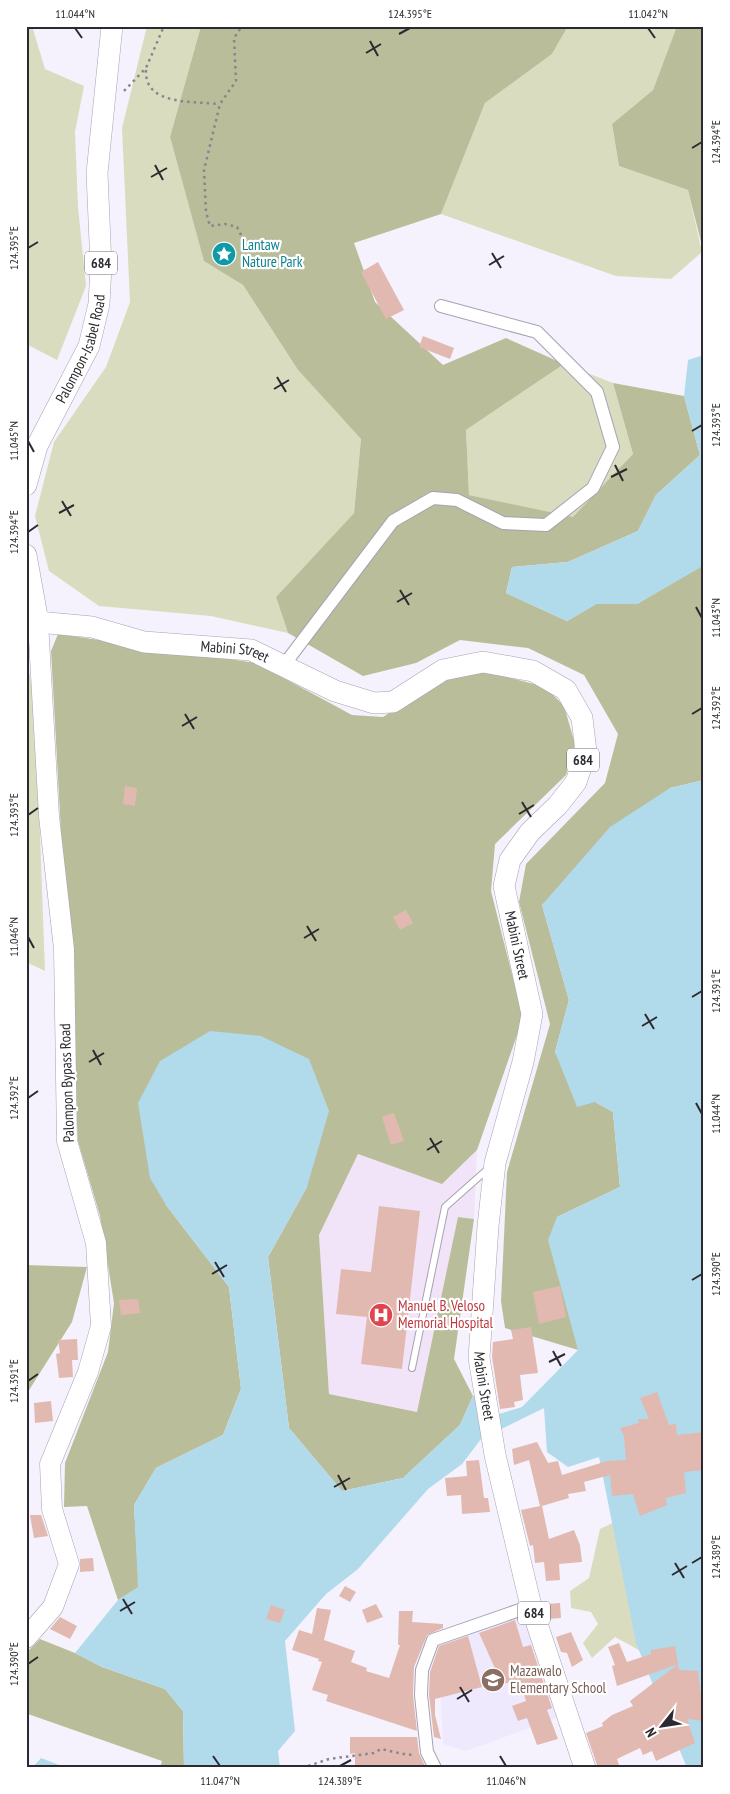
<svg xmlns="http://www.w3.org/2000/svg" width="730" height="1794" viewBox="0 0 730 1794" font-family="'PT Sans Narrow',sans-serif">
<rect width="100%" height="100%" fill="#f5f2fd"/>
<path fill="#efe9fd" d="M526 1615 559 1717 466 1751 443 1744 438 1642Z"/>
<path fill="#f2e4f8" d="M477 1150 474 1219 458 1217 418 1412 329 1394 319 1235 358 1154 442 1184Z"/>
<path fill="#dadcbf" d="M26 26H32L45 69 84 86 75 132 78 207 86 286 57 360 26 344Z
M147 26H201L170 137 204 260 243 285 298 370 361 439 354 513 276 597 288 633 211 616 99 606 49 571 35 516 54 442 106 367 130 302 122 128Z
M568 26H677L653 90 612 124 619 166 688 190 702 252 671 279 616 276 441 214 485 103 552 54Z
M564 364 613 383 633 454 573 518 469 495 466 430Z
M26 657 35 702 45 971 26 962Z
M623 1518 646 1654 615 1637 592 1658 583 1643 598 1624 591 1612 571 1608 570 1591 589 1578 600 1529Z"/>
<path fill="#babd99" d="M201 26H568L552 54 485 103 441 214 354 243 375 302 443 365 506 338 564 364 466 430 469 495 573 517 633 454 613 383 684 396 700 455 656 495 638 531 568 562 512 567 506 593 567 621 596 604H637L700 567 704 562V780L670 788 542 905 569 1000 555 1052 595 1102 613 1112 620 1187 557 1217 578 1350 505 1328 501 1301 507 1172 550 1024 519 902 526 864 605 783 618 734 584 675 528 648 460 640 416 663 363 676 288 633 276 597 354 513 361 439 298 370 243 285 204 261 170 137Z
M677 26H704V254L688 190 619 166 612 124 653 90Z
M58 634 256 663 352 715 383 717 433 684 480 670 545 687 564 706 575 744 566 775 495 844 491 891 523 1018 477 1150 442 1184 358 1154 319 1235 329 1394 417 1412 458 1217 474 1219 454 1359 473 1396 460 1425 403 1478 342 1491 289 1428 268 1257 307 1187 166 1205 229 1287 241 1389 223 1435 156 1468 134 1505 139 1587 118 1600 87 1506 64 1507 65 1463 108 1352 114 1303 100 1216 78 1141 51 651Z
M26 1265 87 1267 72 1322 26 1395Z
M40 1639 75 1653 102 1667 165 1689 183 1711 184 1768H160L162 1761 28 1714 26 1716V1653Z"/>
<path fill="#b1daeb" d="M704 355V562L701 567 637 604H596L567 621 506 593 512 567 568 562 638 531 656 495 700 455 684 396 688 360Z
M704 780V1768H687L636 1643 599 1457 568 1467 547 1452 544 1408 481 1439 462 1464 428 1489 358 1569 326 1594 285 1641 295 1731 278 1751 280 1768H184L183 1711 165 1689 102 1667 75 1653 118 1600 138 1587 134 1505 156 1468 223 1435 241 1389 229 1287 166 1205 150 1178 138 1103 160 1061 210 1031 261 1036 309 1059 329 1111 307 1187 268 1257 289 1428 342 1491 403 1478 460 1425 473 1396 485 1389 496 1415 522 1407 578 1350 548 1240 557 1217 620 1187 613 1112 595 1102 577 1107 555 1052 569 1000 542 905 610 827 670 788Z
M41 1758 67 1768H32Z"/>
<path fill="#e2b9b1" d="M222 242 234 247 236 259 226 267 214 262 212 250Z
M378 262 404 310 386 319 361 272Z
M423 336 454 348 450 359 419 347Z
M125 786 137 788 135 806 123 804Z
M406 910 413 923 400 930 393 917Z
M394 1113 404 1141 391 1145 382 1117Z
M379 1206 420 1211 402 1369 361 1364 367 1317 336 1314 341 1269 371 1272Z
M560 1286 566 1317 539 1324 533 1292Z
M138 1299 140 1313 121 1315 119 1300Z
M531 1327 538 1373 520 1375 523 1400 514 1402 515 1407 500 1409 492 1357 493 1342 513 1339 511 1330Z
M77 1339 78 1360H72L73 1377 59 1378 56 1354 60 1353 58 1340Z
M657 1392 669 1425 676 1424 677 1435 704 1432V1470L684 1472 686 1493 666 1498 667 1505 640 1516 633 1494 612 1496 610 1475 584 1482 586 1491 568 1494 569 1498 542 1506 549 1539 574 1530 580 1545 582 1562 559 1564 560 1580 546 1581 544 1562 535 1563 533 1545 530 1546 521 1510 540 1506 529 1460 514 1465 512 1449 537 1442 548 1463 558 1461 562 1475 607 1461 626 1460 624 1436 620 1428 639 1423 638 1419H649L640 1398Z
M51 1401 53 1421 35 1423 34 1403Z
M479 1460 484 1498H488L490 1512 462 1514 461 1495 447 1496 445 1478 467 1476 466 1461Z
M30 1515H41L48 1536 34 1538Z
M93 1558 94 1571 80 1572V1559Z
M345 1586 356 1592 350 1602 339 1596Z
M560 1603 561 1618 548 1619 546 1604Z
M376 1604 383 1617 367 1623 362 1610Z
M271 1605 285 1610 280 1623 266 1619Z
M317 1608 331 1610 324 1640 355 1651 351 1662 367 1668 366 1671 389 1678 400 1645H398L399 1611H413L412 1622 443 1624V1628L427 1635 414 1667 413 1695 417 1731 326 1701 328 1695 312 1690 322 1662 318 1661 319 1659 292 1650 299 1630 312 1634Z
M60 1617 77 1626 70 1639 50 1629Z
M515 1620 523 1647 531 1645 552 1708 547 1710 558 1739 537 1745 527 1718 518 1721 512 1706 526 1701 520 1680 502 1684 479 1633Z
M571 1632 583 1660 572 1667 567 1653 561 1652 556 1637Z
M468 1636 482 1687 435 1699V1715L441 1739 434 1737 429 1695 430 1672 439 1646Z
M619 1643 627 1662 651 1654V1650L675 1646 678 1664 617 1686 612 1666 615 1665 608 1647Z
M678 1664 679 1670 698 1671 704 1721 687 1719 695 1743 656 1761 652 1751 643 1755 640 1748 617 1759 620 1768H598L586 1733 603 1726 602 1723 612 1715 633 1706 630 1701Z
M350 1737H417L419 1753 426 1768H355V1753L350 1754Z"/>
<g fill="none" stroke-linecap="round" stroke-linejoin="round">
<g stroke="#a7a2b2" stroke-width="8">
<path id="service" d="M412 1368 445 1207 489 1168"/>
</g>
<g stroke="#a7a2b2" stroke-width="14">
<path id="minor" d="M284 665 393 521 433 498 457 500 503 523 546 525 593 488 613 447 597 392 537 332 441 306
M435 1768 427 1752 421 1695 422 1670 433 1640 531 1606"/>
</g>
<g stroke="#a7a2b2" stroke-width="21">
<path id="primary" d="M26 1638 53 1607 69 1564 52 1509 50 1464 88 1372 101 1326 96 1243 67 1141 64 949 49 816 38 622"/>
</g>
<g stroke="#a7a2b2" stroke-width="22">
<g id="trunk">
<path id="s1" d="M26 485 37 446 89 346 99 304 101 266 97 173 112 26"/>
<path id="s2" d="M26 555 38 622 92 627 144 642 251 650 335 691 374 703 393 702 443 670 483 662 533 671 566 690 582 718 586 752 576 782 558 805 530 832 510 860 504 886 532 1014 523 1062 495 1163 488 1226 479 1358 495 1455 531 1606 585 1768"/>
</g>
</g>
<path stroke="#88858e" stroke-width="2.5" stroke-dasharray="2.5 4" stroke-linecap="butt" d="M146 70C144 106 194 101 219 104
M124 91 146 68 164 26
M241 235 237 227 225 224 210 226 206 212 204 170 220 104 236 81 234 38 242 26
M302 1768 329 1759 374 1753 381 1749 408 1755 415 1754"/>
<use href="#service" stroke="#fff" stroke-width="6"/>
<use href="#minor" stroke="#fff" stroke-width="12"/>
<use href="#primary" stroke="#fff" stroke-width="20"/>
<use href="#trunk" stroke="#fff" stroke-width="21"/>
</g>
<path fill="none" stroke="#2c2a30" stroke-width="2" d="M75 28 82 38M648 28 655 38M399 34 410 28M370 41 378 56M366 53 381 44M692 148 702 142M155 165 163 180M151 177 167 168M28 248 38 242M492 253 501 268M489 265 504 256M277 377 286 392M274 389 289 380M692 431 702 425M28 441 34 452M615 465 623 481M611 477 627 469M62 501 71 516M59 513 74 505M28 532 38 525M400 590 409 605M397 602 412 593M696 607 702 618M185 714 194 729M692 714 702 708M182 726 197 717M522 802 531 817M519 814 534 805M28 815 38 808M307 926 316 941M28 937 34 948M304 938 319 929M692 997 702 991M645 1014 654 1029M642 1026 657 1017M93 1050 101 1065M89 1062 104 1053M28 1098 38 1091M696 1103 702 1114M430 1138 439 1153M427 1150 442 1141M215 1262 224 1277M212 1274 227 1265M692 1280 702 1274M553 1351 561 1366M549 1362 565 1354M28 1381 38 1374M338 1475 346 1490M334 1487 350 1478M675 1563 684 1578M692 1563 702 1557M672 1575 687 1566M123 1599 132 1614M120 1611 135 1602M28 1664 38 1657M460 1687 469 1702M457 1699 472 1690M213 1756 220 1766M500 1756 506 1766M340 1766 351 1760"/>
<defs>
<g id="sight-disc" transform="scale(1.25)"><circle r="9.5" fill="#0f9aa8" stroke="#fff"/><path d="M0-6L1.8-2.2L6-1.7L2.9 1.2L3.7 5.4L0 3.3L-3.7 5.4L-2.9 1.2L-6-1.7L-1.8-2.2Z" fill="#fff"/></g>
<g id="hospital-disc" transform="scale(1.25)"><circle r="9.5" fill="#e0444e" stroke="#fff"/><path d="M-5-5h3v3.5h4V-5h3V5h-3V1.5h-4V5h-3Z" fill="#fff"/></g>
<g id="school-disc" transform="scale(1.25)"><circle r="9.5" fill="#8d6e63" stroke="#fff"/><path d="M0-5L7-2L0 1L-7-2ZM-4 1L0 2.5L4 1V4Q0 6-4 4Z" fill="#fff"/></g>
</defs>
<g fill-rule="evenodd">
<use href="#sight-disc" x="224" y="254"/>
<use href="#hospital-disc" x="381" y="1315"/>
<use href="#school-disc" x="493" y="1680"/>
</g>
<g text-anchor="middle" stroke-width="4.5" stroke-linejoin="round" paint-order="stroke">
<g fill="#fff" stroke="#6b6a6e" stroke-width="1">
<rect x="85" y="251.5" width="32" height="23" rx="4"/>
<rect x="567" y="748.5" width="32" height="23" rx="4"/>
<rect x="518" y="1601.5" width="32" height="23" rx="4"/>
</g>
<g font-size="14" font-weight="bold" fill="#2c2a30">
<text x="101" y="268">684</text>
<text x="583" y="765">684</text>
<text x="534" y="1618">684</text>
</g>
<g font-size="15" fill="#0d838f" stroke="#fff" text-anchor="start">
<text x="242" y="250">Lantaw<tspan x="242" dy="17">Nature Park</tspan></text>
</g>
<g font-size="15" fill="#2c2a30" stroke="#fff">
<text dy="5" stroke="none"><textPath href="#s1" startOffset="148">Palompon-Isabel Road</textPath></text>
<text dy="5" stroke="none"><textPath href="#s2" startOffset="268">Mabini Street</textPath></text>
<text dy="5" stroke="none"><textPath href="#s2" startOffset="914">Mabini Street</textPath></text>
<text transform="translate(67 1083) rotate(-92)" y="5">Palompon Bypass Road</text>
<text dy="5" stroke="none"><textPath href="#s2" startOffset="1362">Mabini Street</textPath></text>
</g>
<g font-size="15" fill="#be3a42" stroke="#fff" text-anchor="start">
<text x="398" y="1311">Manuel B. Veloso<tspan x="398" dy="17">Memorial Hospital</tspan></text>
</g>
<g font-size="15" fill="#785e54" stroke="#fff" text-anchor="start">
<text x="510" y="1676">Mazawalo<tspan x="510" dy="17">Elementary School</tspan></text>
</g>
</g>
<rect width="730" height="1794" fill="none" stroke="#ffffff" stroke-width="55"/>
<g transform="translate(662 1726) rotate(240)" stroke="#ffffff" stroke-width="4" paint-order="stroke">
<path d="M0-4L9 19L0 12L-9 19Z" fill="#2c2a30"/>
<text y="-8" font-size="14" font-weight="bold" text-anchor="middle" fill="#2c2a30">N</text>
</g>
<rect x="28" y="28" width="674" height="1738" fill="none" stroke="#2c2a30" stroke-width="2"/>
<g font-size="12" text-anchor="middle" fill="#2c2a30">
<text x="75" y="18">11.044°N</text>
<text x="410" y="18">124.395°E</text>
<text x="648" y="18">11.042°N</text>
<text transform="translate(716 142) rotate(-90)" y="4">124.394°E</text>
<text transform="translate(14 248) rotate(-90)" y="4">124.395°E</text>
<text transform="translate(716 425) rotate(-90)" y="4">124.393°E</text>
<text transform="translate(14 441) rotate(-90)" y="4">11.045°N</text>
<text transform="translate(14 532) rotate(-90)" y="4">124.394°E</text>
<text transform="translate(716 618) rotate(-90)" y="4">11.043°N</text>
<text transform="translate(716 708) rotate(-90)" y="4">124.392°E</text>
<text transform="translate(14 815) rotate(-90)" y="4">124.393°E</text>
<text transform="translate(14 937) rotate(-90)" y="4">11.046°N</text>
<text transform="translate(716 991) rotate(-90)" y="4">124.391°E</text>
<text transform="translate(14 1098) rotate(-90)" y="4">124.392°E</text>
<text transform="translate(716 1114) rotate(-90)" y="4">11.044°N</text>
<text transform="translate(716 1274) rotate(-90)" y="4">124.390°E</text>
<text transform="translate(14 1381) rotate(-90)" y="4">124.391°E</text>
<text transform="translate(716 1557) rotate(-90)" y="4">124.389°E</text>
<text transform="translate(14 1664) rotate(-90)" y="4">124.390°E</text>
<text x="220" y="1785">11.047°N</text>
<text x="340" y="1785">124.389°E</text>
<text x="506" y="1785">11.046°N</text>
</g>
</svg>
